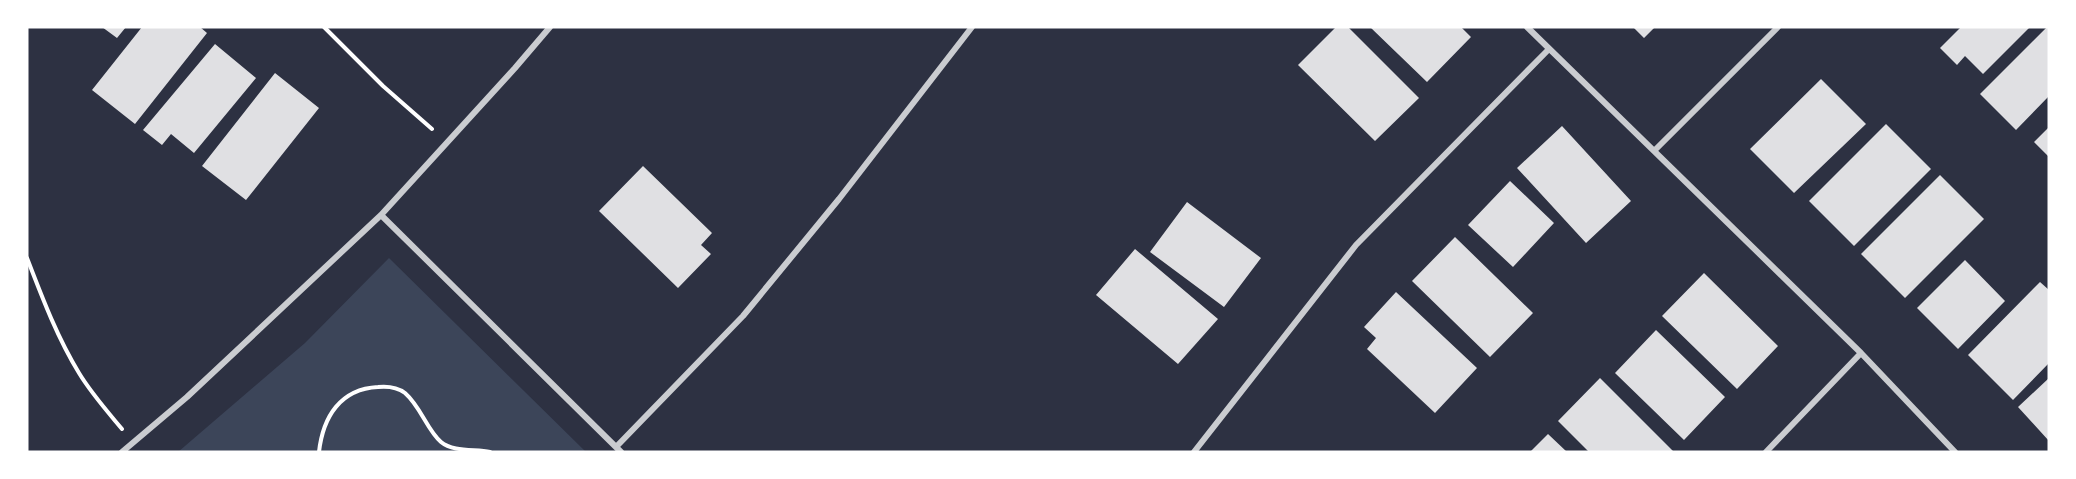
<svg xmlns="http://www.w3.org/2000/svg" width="2076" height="479" viewBox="0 0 2076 479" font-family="'Varela Round',sans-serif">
<rect width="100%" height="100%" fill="#2d3142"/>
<path fill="#3c4559" d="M389 258 586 452H178L305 343Z"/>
<path fill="#e0e0e3" d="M102 27H126L117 38Z
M142 27H200L207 33 135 124 92 90Z
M1336 27H1348L1419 98 1375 141 1298 65Z
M1370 27H1461L1471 37 1427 82Z
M1633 27H1655L1644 38Z
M1961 27H2030L1983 74 1965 56 1957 65 1940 48Z
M2047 27H2049V96L2016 130 1980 94Z
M215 44 256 78 194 153 171 134 162 145 143 130Z
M275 73 319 108 246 200 202 166Z
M1821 79 1866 124 1794 193 1750 149Z
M1886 124 1931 169 1854 246 1809 201Z
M1562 126 1631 201 1586 243 1517 168Z
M2049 127V157L2034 142Z
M643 166 712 233 701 245 711 254 678 288 599 211Z
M1940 175 1984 219 1905 298 1861 254Z
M1510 181 1554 223 1513 267 1468 225Z
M1187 202 1261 258 1224 307 1150 252Z
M1455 237 1533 313 1490 357 1412 281Z
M1135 249 1218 319 1178 364 1096 295Z
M1965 260 2005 301 1958 349 1917 308Z
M1704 273 1778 346 1737 389 1662 316Z
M2040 282 2049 290V363L2013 400 1968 355Z
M1396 292 1477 368 1435 413 1367 349 1376 338 1364 327Z
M1656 330 1725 397 1684 440 1615 373Z
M1600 378 1674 452H1589L1558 421Z
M2049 378V441L2018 407Z
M1548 434 1567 452H1530Z"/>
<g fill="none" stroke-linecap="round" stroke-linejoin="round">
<path stroke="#fff" stroke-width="4" d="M324 27 383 86 432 129
M27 258C42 297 57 337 79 373 91 393 107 411 122 429
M319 452C323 417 340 389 378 387 388 386 397 387 405 393 421 407 427 430 441 442 453 452 475 449 490 452"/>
<path stroke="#caccd0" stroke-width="6" d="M1527 27 1861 353 1955 452
M1654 151 1778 27
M381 215 621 452
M616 447 743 316 839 199 972 27
M122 452 187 397 381 215 515 68 550 27
M1194 452 1356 245 1549 49
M1766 452 1861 353"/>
</g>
<rect width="2076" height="479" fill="none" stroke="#ffffff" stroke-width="57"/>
</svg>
